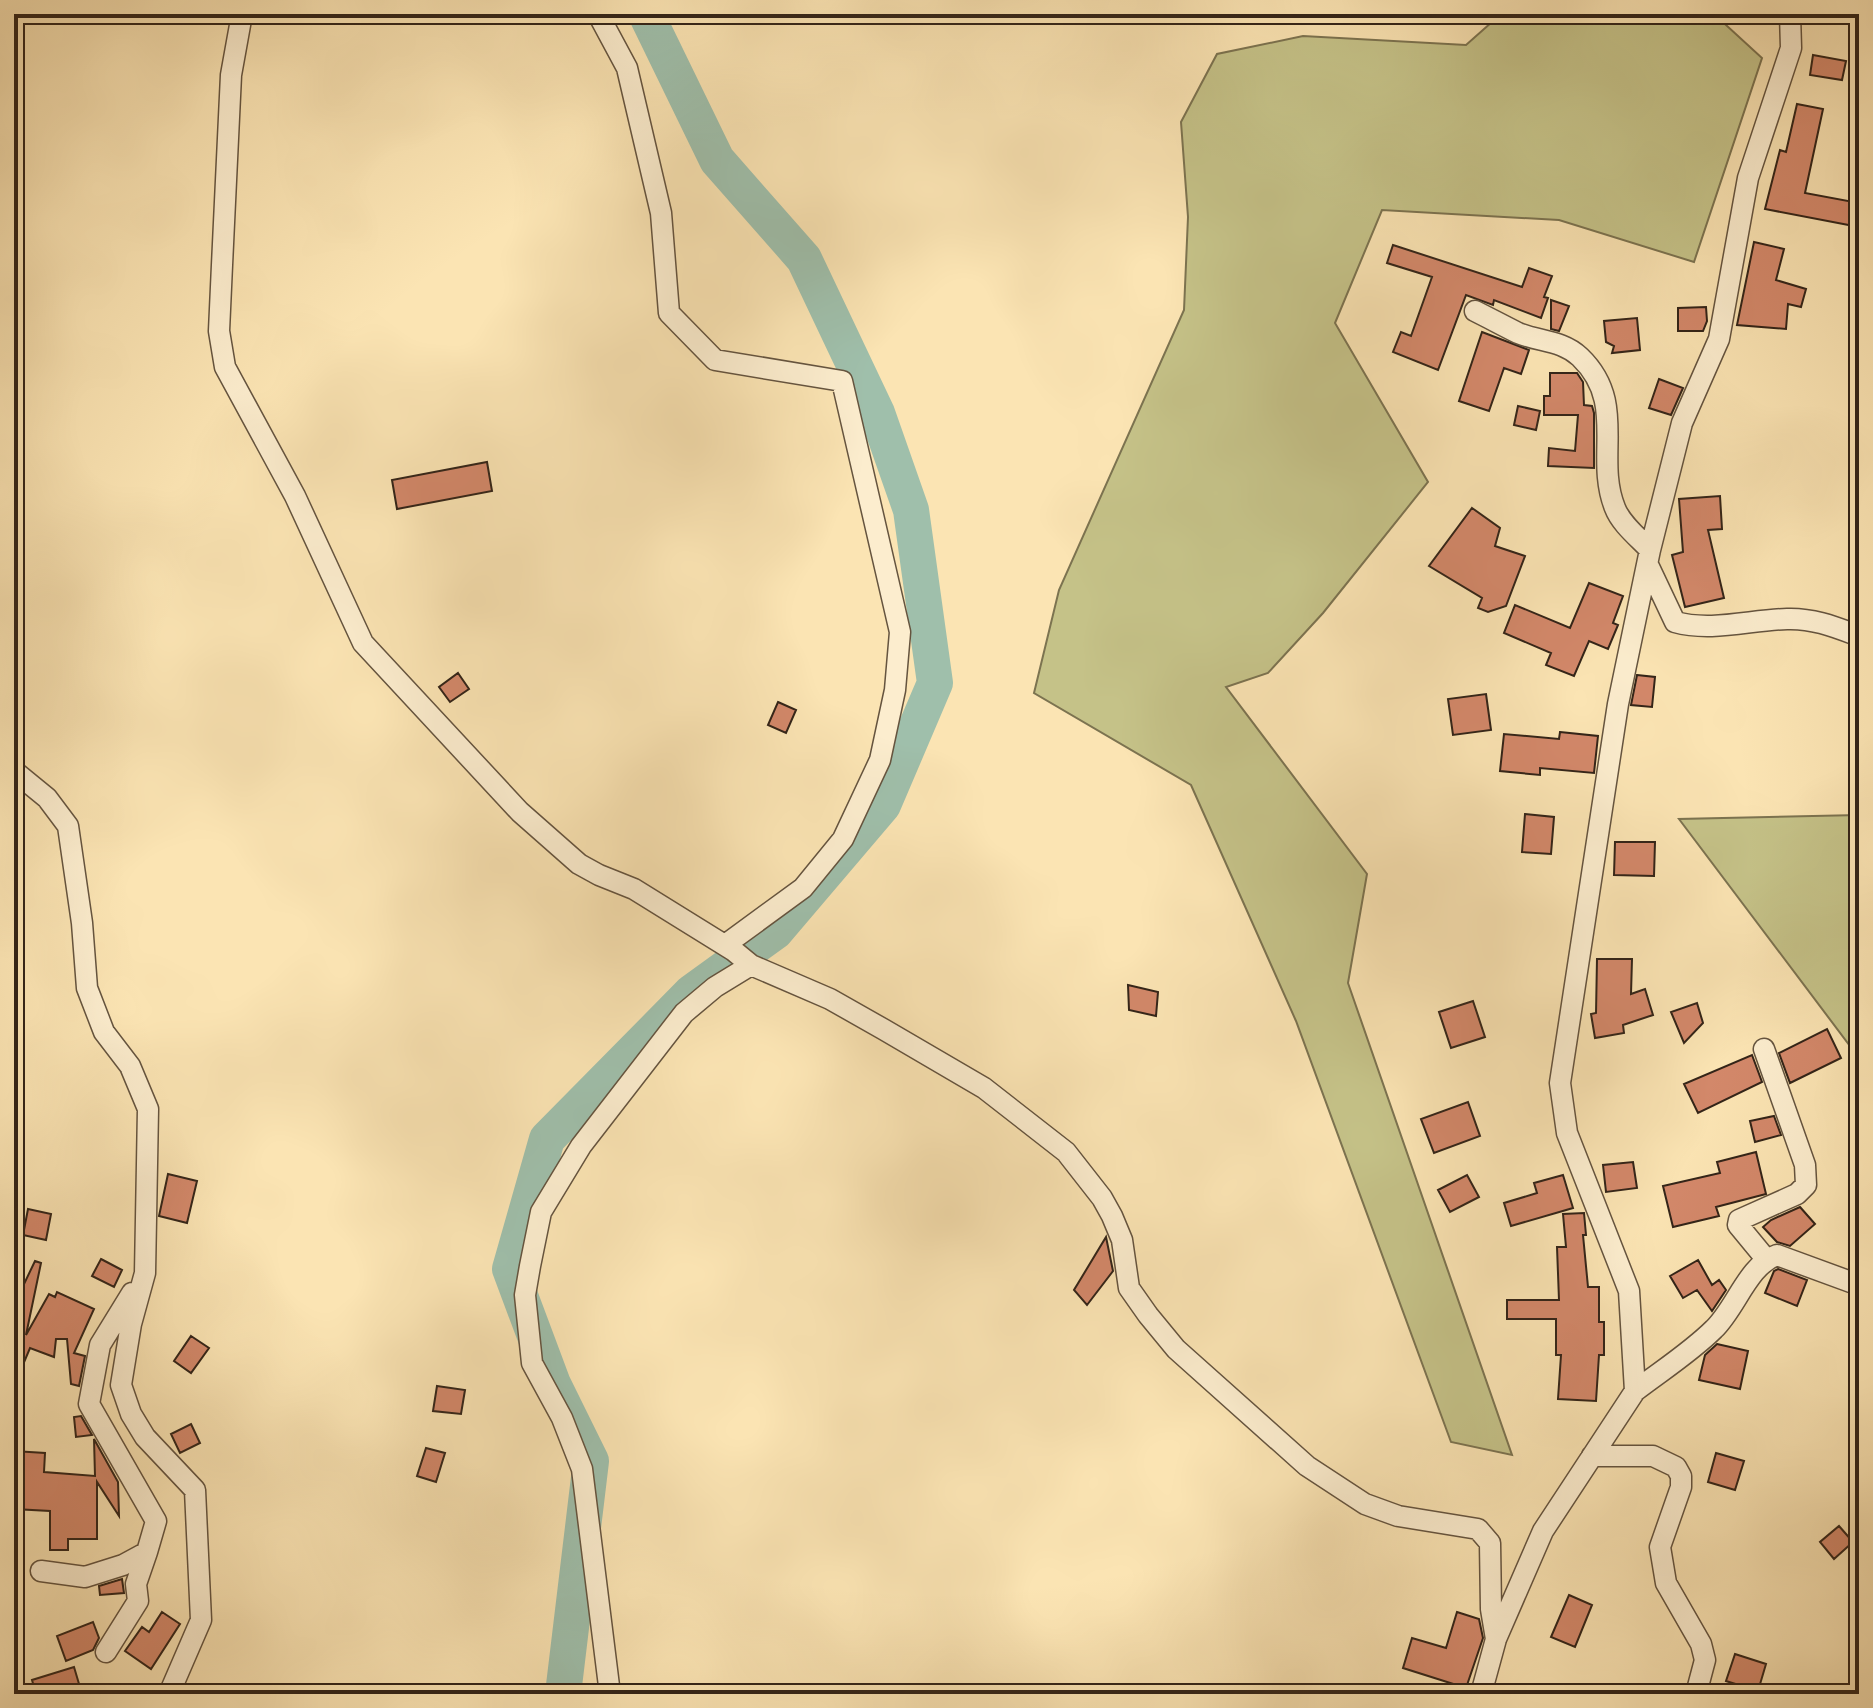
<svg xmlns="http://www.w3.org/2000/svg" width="1873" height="1708" viewBox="0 0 1873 1708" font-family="Alegreya,serif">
<rect width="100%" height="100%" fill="#fbe4b3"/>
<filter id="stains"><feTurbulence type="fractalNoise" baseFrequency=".0025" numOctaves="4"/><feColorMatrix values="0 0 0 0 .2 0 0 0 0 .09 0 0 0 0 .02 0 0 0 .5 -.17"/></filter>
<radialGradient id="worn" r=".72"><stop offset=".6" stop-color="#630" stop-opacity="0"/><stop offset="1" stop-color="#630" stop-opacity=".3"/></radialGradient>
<path fill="#c5c288" stroke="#7c7350" stroke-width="2" d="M1501 14H1714L1762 58 1694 262 1559 220 1382 210 1335 323 1428 482 1323 613 1268 673 1226 687 1367 874 1348 983 1512 1455 1451 1442 1296 1021 1191 785 1034 693 1059 590 1184 310 1188 217 1181 122 1217 54 1303 36 1466 45Z
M1859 815V1058L1679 819Z"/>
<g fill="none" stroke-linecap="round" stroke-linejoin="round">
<path stroke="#9fbfab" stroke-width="36" d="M563 1694 591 1461 553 1384 510 1269 547 1139 692 992 775 932 883 805 935 683 911 510 877 413 804 259 717 160 646 14"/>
</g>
<path fill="#d3886a" stroke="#332418" stroke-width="2" d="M1813 55 1846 61 1842 80 1810 75Z
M1797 104 1823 109 1805 193 1859 203V227L1765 209 1780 150 1786 152Z
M1754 242 1784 249 1776 280 1806 289 1801 307 1788 304 1786 329 1737 325Z
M1393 245 1522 287 1529 268 1552 276 1544 297 1548 298 1541 318 1494 300 1493 305 1466 295 1438 370 1393 352 1401 332 1411 336 1432 277 1387 263Z
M1551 300 1569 306 1559 331 1551 329Z
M1706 307 1707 321 1703 331H1678V308Z
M1637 318 1640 350 1612 353 1614 346 1606 342 1604 321Z
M1482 332 1529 350 1521 374 1504 368 1489 411 1459 401Z
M1550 373H1577L1583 382 1584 405 1592 406 1594 413V468L1548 466 1549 448 1575 451 1578 415H1544V396H1550Z
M1659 379 1683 388 1671 415 1649 408Z
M1518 406 1540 411 1536 430 1514 425Z
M487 462 492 491 397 509 392 480Z
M1720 496 1722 529 1708 530 1724 598 1685 607 1672 555 1683 552 1679 499Z
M1472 508 1500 528 1495 546 1525 556 1506 606 1488 612 1478 608 1482 598 1429 566Z
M1589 583 1623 596 1613 623 1618 625 1608 649 1589 641 1574 676 1546 665 1551 653 1504 633 1515 605 1570 628Z
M458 673 469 689 450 702 439 687Z
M1637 675 1655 677 1652 707 1631 705Z
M1486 694 1491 730 1453 735 1448 699Z
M778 702 796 710 786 733 768 725Z
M1560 732 1598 736 1594 773 1540 768V775L1500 771 1504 734 1559 739Z
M1525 814 1554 817 1551 854 1522 852Z
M1615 842H1655L1654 876 1614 875Z
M1597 959H1632L1631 994 1645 989 1653 1015 1623 1025 1624 1033 1595 1038 1591 1014 1596 1013Z
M1128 985 1158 992 1156 1016 1129 1010Z
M1473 1001 1485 1037 1451 1048 1439 1012Z
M1697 1003 1703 1023 1684 1043 1671 1012Z
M1827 1029 1841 1058 1790 1083 1779 1053Z
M1752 1055 1762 1082 1698 1113 1684 1084Z
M1468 1102 1480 1136 1434 1153 1421 1119Z
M1774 1116 1781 1135 1755 1142 1750 1121Z
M1756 1152 1766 1194 1716 1207 1719 1216 1673 1227 1663 1186 1720 1173 1717 1162Z
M1633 1162 1637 1188 1606 1192 1603 1165Z
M168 1174 197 1181 187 1223 159 1216Z
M1467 1175 1479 1197 1450 1212 1438 1190Z
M1563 1175 1573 1208 1511 1226 1504 1203 1537 1193 1534 1183Z
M1800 1207 1815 1224 1790 1246 1777 1242 1763 1227 1771 1220Z
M28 1209 51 1214 46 1240 23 1235Z
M1584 1213 1586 1235H1583L1588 1287H1599V1322H1604V1355H1599L1596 1401 1558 1399 1561 1355H1556V1319H1507V1300H1559L1557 1247H1566L1563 1214Z
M1106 1237 1113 1271 1087 1305 1074 1290Z
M101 1259 122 1270 114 1287 92 1276Z
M1698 1260 1712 1285 1719 1280 1726 1290 1712 1311 1697 1290 1683 1298 1670 1276Z
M35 1261 41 1263 26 1335 49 1294 55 1297 57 1292 94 1309 74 1353 85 1356 79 1386 71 1384 67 1339H56L54 1357 30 1348 14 1386V1305Z
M1778 1269 1807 1280 1797 1306 1765 1293 1774 1271Z
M191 1336 209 1348 191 1373 174 1361Z
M1717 1344 1748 1351 1740 1389 1699 1380 1705 1355Z
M437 1386 465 1390 461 1414 433 1411Z
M81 1416 92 1435 76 1437 74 1417Z
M191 1424 200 1443 180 1453 171 1434Z
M94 1439 118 1482 119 1516 97 1482V1539H68V1550H50V1511L14 1509 17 1468 14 1467V1451L45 1453 44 1472 95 1476Z
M426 1448 445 1453 436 1482 417 1476Z
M1716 1453 1744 1461 1735 1490 1708 1482Z
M1839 1526 1853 1542 1834 1559 1820 1542Z
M122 1579 124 1593 100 1595 99 1586Z
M1569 1595 1592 1605 1575 1647 1551 1637Z
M162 1612 180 1624 151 1669 125 1651 142 1627 149 1632Z
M1457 1612 1479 1619 1483 1638 1466 1688 1403 1668 1412 1638 1446 1648Z
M93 1622 99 1638 93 1650 66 1661 57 1636Z
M1735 1654 1766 1664 1758 1691 1726 1681Z
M74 1667 82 1694H36L32 1680Z"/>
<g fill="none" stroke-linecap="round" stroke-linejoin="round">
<g stroke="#65543f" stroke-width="23">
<path id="minor" d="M242 14 231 75 222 265 219 331 225 367 295 496 363 643 520 812 579 864 599 875 634 889 734 951 751 965 830 999 883 1029 984 1088 1066 1152 1102 1198 1112 1216 1122 1240 1129 1288 1148 1315 1176 1349 1307 1466 1365 1504 1398 1516 1478 1529 1490 1543 1491 1609 1496 1639
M598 14 627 68 661 213 669 313 715 360 842 381 900 632 895 690 880 760 843 839 803 888 725 945
M1475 311C1489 318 1504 326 1518 333 1540 342 1562 340 1580 357 1628 403 1594 456 1615 508 1621 524 1639 538 1650 550
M1649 567 1675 622C1711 632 1750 620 1787 619 1813 618 1835 627 1859 636
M14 771 47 798 68 826 82 923 87 988 104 1032 130 1066 148 1109 145 1273 131 1324 121 1385 131 1414 145 1437 195 1490 201 1620 169 1694
M1764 1049 1805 1165 1806 1185 1797 1194 1739 1220 1738 1225 1766 1259
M1635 1391C1661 1371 1691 1352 1714 1329 1736 1308 1748 1265 1777 1255L1859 1285
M1592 1456H1653L1676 1467 1681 1476V1487L1660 1547 1666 1583 1701 1644 1705 1660 1696 1694
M41 1571 85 1577 123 1565 147 1552 156 1521 89 1404 100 1345 132 1293
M106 1652 138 1601 136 1584 147 1552
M610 1694 582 1469 562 1418 532 1363 525 1295 530 1266 541 1212 581 1146 684 1013 715 987 751 965
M1481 1694 1496 1639 1543 1531 1635 1391 1629 1291 1567 1133 1560 1083 1618 704 1650 550 1682 423 1719 339 1748 178 1791 48 1790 14"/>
</g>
<use href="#minor" stroke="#fcedce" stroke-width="20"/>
</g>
<rect width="1873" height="1708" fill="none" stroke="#fbe4b3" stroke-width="48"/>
<rect x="16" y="16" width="1841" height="1676" fill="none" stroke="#332418" stroke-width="4"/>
<rect x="24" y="24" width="1825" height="1660" fill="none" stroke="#332418" stroke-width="2"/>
<rect width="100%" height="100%" filter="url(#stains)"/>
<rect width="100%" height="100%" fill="url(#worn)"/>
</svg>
